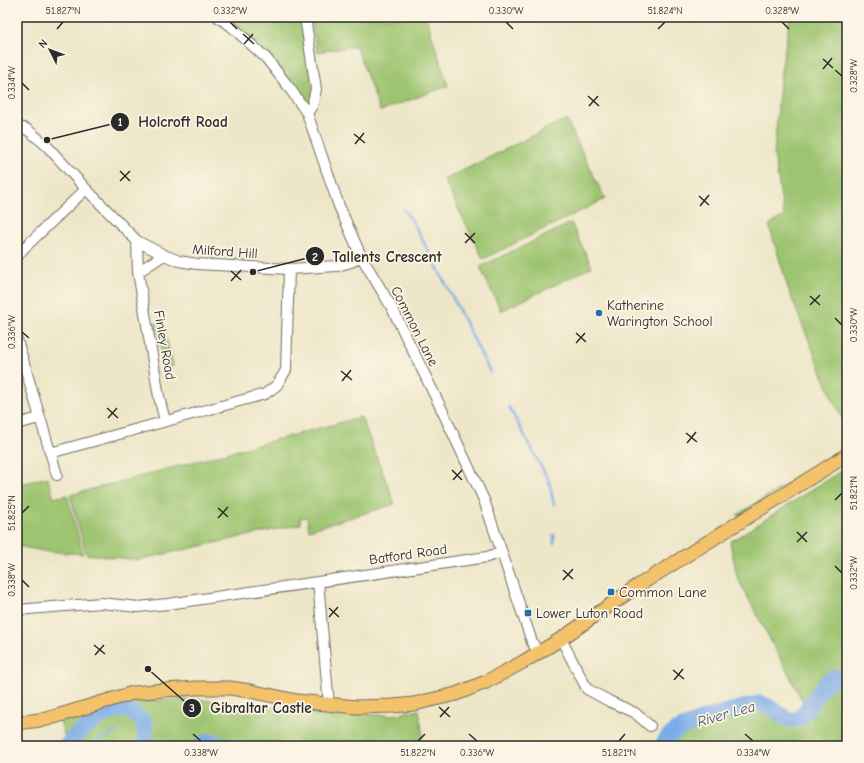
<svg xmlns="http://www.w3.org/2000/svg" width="864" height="763" viewBox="0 0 864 763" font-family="'Comic Neue',sans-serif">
<rect width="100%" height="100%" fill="#fcf5e5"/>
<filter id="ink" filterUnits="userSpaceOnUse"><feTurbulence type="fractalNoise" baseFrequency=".025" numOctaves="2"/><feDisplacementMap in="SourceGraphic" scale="8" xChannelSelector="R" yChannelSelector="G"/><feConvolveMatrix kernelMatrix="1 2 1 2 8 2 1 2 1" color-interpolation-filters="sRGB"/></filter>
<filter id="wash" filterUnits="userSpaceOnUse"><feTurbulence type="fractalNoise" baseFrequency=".012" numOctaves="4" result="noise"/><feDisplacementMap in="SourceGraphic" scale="16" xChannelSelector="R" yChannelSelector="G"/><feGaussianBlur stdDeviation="0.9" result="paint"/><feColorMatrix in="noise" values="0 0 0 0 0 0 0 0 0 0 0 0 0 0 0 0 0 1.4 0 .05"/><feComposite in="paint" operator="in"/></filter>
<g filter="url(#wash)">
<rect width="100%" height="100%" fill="#ede6c7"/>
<path fill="#9dc46f" stroke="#64784d" d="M227 17H301L313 91 310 102 306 104 258 46Z
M311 17H426L448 86 380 111 356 46 317 52Z
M790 17H847V427L832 398 789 291 769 225 784 216 774 154 781 71Z
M566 119 605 199 483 259 444 180Z
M571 223 592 267 501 311 480 267Z
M162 322 173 366 164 368 158 330H154L153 323Z
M361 417 395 504 309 530 307 517 300 518 301 524 137 560 86 554 70 495Z
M847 446V449L739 516 737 515Z
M847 467V746H662L667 738 677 730 714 715 760 703 771 708 787 719 794 720 801 717 807 709 737 577 730 542Z
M47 477 54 498 67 495 83 554 43 551 17 546V485Z
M196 699 333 714 392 715 419 710 423 737 410 746H67L60 721 135 701Z"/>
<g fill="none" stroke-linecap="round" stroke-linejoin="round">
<path stroke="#7cace7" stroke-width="2.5" d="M404 210 413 222 452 296 490 372
M509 407 549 481 554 505
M554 543V535
M90 746 118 730"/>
<path stroke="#7cace7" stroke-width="16" d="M17 743 22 746
M66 746 81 731 103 715 126 708 144 722 145 737 148 746
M201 746 209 741 228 746
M662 746 667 738 677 730 714 715 760 703 771 708 787 719 794 720 801 717 826 683 834 677H847"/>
</g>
</g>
<g filter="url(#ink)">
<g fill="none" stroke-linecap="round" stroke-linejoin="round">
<g stroke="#6f6c62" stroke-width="12">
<path id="minor" d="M218 17 231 26 266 58 288 86 307 113 339 206 361 256 392 308 442 410 484 500 532 642 538 652
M305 17 316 89 312 106 307 113
M17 126 28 130 47 146 86 189 137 241 164 255 179 261 197 264 289 269 337 266 351 262 361 256
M137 241 138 272 159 397 165 421
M17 257 22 250 86 189
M138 272 164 255
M17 340 57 475
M17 424 39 418
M50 453 265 394 277 385 286 370 289 269
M318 582 329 705
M17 610 101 603 138 607 168 604 487 557 502 552
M561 639 587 689 609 701 635 713 650 726"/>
</g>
<g stroke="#6f6c62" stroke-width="15">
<path id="major" d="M17 723 47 719 133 693 164 690 198 688H230L250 691 297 701 356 707 393 706 414 704 456 694 486 682 523 662 561 639 639 585 847 455"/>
</g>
<use href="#minor" stroke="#fff" stroke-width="10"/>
<use href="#major" stroke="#f3c26a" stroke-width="13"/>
</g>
</g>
<path fill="none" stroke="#2b2b2b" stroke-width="1.5" d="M230 22 237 29M506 22 513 29M782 22 789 29M57 29 63 22M658 29 665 22M243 34 254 44M244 44 253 34M823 59 833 68M823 69 832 58M835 70 842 76M22 83 29 90M588 96 599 106M589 106 598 96M354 134 365 143M355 144 364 133M120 171 130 181M120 181 130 171M699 196 709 205M700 206 709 195M465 233 475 243M465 243 475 233M231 271 241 280M231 281 241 270M810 296 820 305M810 305 820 295M835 318 842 325M22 332 29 338M576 333 586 342M576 343 585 333M341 371 352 380M342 381 351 370M107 408 118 418M108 418 117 408M686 433 697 442M687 443 696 432M452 470 462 480M453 480 462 470M835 500 842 493M218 508 228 517M22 513 29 506M218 518 228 507M797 532 807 542M797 542 807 532M835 566 842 573M563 570 573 579M22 580 29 587M563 580 573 569M329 608 339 617M329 617 338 607M94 645 105 654M95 655 104 645M673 670 684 679M674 680 683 669M439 707 450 717M440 717 449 707M193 734 201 741M469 734 477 741M745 734 753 741M418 741 425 734M619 741 625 734"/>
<g fill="#1f6fb2" stroke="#fcf5e5" stroke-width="1.5">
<circle cx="599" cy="313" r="4"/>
<rect x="607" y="588" width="8" height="8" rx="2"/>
<rect x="524" y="609" width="8" height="8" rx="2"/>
</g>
<g text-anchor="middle" stroke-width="3.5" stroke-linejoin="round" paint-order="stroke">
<g font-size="14" fill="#2b2b2b" stroke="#fcf5e5">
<text transform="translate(225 251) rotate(4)" y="5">Milford Hill</text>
<text transform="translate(415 326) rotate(63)" y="5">Common Lane</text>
<text transform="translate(165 345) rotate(80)" y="5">Finley Road</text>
<text transform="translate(408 554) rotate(-8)" y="5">Batford Road</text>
</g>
<g font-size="14" fill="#2b2b2b" stroke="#fcf5e5" text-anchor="start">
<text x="607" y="310">Katherine<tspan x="607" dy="16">Warington School</tspan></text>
<text x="619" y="597">Common Lane</text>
<text x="536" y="618">Lower Luton Road</text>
</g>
<g font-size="15" font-style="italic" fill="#47586d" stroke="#fcf5e5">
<text transform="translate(726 714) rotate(-16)" y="5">River Lea</text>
</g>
</g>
<path fill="none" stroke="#2b2b2b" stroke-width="1.5" d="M47 140L120 122M253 272L315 256M148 669L192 708"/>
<g fill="#2b2b2b" stroke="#fcf5e5" stroke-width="1.5">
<circle cx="47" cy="140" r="4"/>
<circle cx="253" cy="272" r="4"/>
<circle cx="148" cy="669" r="4"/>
<circle cx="120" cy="122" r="10"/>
<circle cx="315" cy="256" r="10"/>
<circle cx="192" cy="708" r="10"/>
</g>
<g font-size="12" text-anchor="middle" font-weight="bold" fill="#fff">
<text x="120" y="126">1</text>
<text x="315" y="261">2</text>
<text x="192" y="712">3</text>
</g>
<g font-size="15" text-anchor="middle" font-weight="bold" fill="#2b2b2b" stroke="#fcf5e5" stroke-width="3.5" stroke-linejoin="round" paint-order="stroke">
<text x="183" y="127">Holcroft Road</text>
<text x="387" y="262">Tallents Crescent</text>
<text x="261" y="713">Gibraltar Castle</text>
</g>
<rect width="864" height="763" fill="none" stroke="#fcf5e5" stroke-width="44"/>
<g transform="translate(50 50) rotate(312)" stroke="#fcf5e5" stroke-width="3" paint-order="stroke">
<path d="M0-3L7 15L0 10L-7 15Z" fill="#2b2b2b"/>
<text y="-6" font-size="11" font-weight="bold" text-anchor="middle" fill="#2b2b2b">N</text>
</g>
<rect x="22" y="22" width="820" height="719" fill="none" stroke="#2b2b2b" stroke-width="1.5"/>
<g font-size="10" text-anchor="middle" fill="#2b2b2b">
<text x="63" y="14">51.827°N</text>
<text x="230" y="14">0.332°W</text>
<text x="506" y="14">0.330°W</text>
<text x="665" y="14">51.824°N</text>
<text x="782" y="14">0.328°W</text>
<text transform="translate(853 76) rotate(-90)" y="4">0.328°W</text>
<text transform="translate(11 83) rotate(-90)" y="4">0.334°W</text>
<text transform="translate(853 325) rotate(-90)" y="4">0.330°W</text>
<text transform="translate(11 332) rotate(-90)" y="4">0.336°W</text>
<text transform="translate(853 493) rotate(-90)" y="4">51.821°N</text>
<text transform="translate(11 513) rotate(-90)" y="4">51.825°N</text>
<text transform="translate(853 573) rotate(-90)" y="4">0.332°W</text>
<text transform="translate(11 580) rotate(-90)" y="4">0.338°W</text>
<text x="201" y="756">0.338°W</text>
<text x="418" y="756">51.822°N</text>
<text x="477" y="756">0.336°W</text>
<text x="619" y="756">51.821°N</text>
<text x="753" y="756">0.334°W</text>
</g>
</svg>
